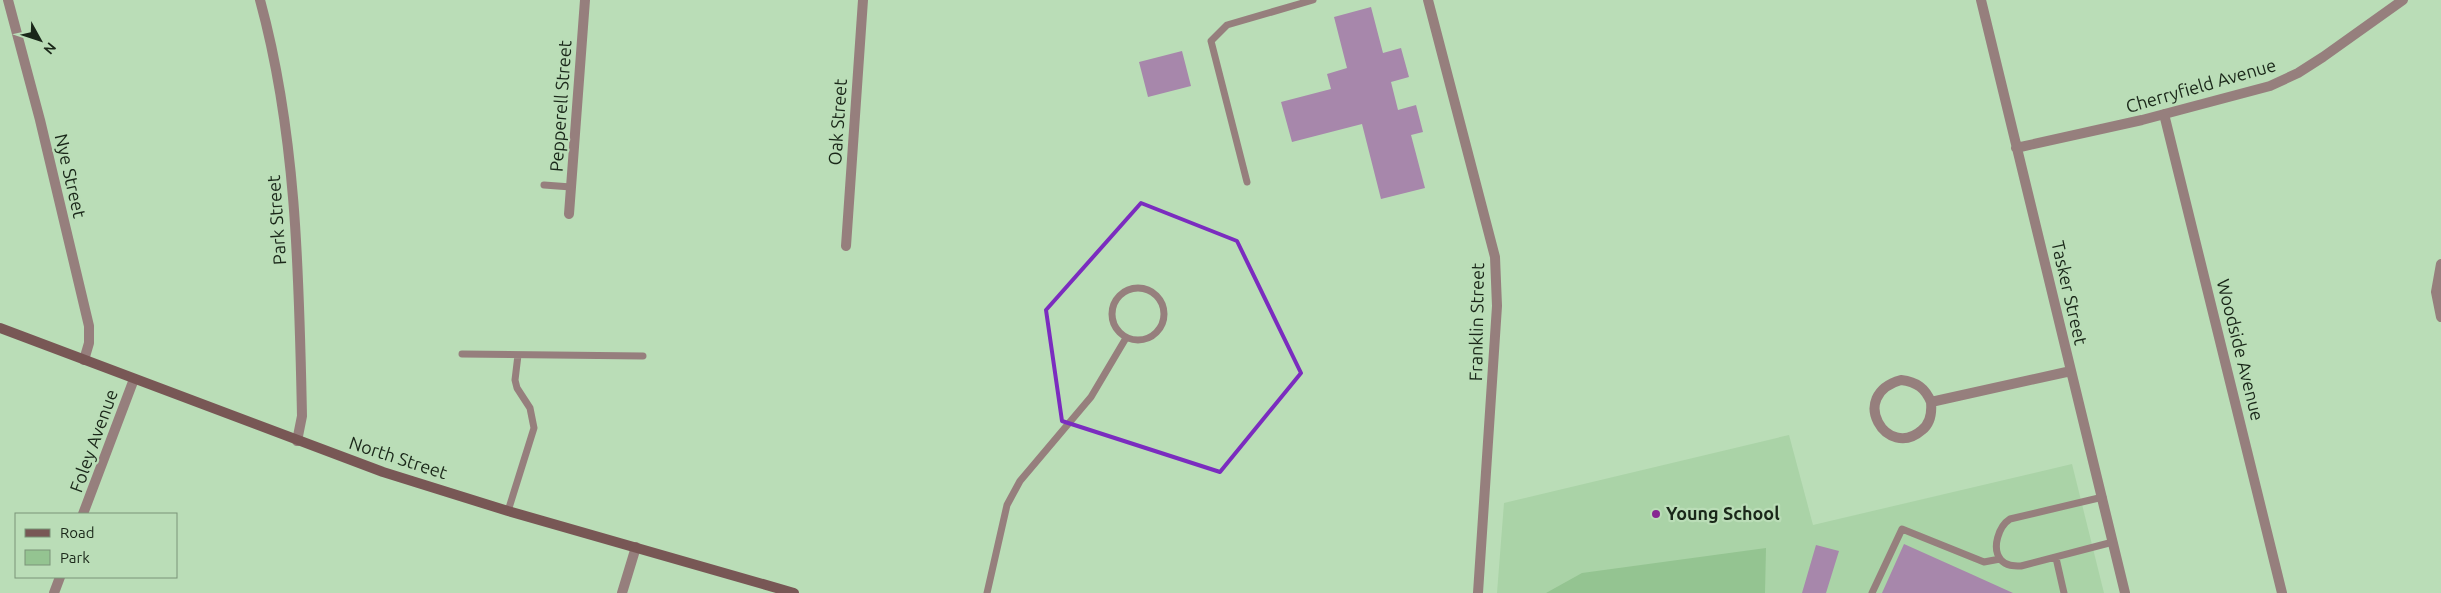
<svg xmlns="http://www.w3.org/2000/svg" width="2441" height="593" viewBox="0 0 2441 593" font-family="Ubuntu,sans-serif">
<rect width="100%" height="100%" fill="#baddb7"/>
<path fill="#aad3a7" d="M1789 435 1813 525 2072 464 2104 593H1497L1504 503Z"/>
<path fill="#94c491" d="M1766 548 1765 593H1546L1582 573Z"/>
<path fill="#a787ab" d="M1371 7 1383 53 1401 48 1409 77 1391 82 1398 110 1416 105 1423 132 1411 135 1425 188 1381 199 1362 124 1292 142 1281 102 1331 89 1327 74 1347 68 1334 17Z
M1182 51 1191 86 1148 97 1139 62Z
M1904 544 1971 574 2013 593H1882Z
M1816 545 1839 551 1826 593H1802Z"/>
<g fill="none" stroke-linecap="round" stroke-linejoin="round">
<path stroke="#967f7d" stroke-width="7" d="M1247 182 1211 41 1227 25 1313 0
M544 185 571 187
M1112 314a26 26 0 1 1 52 0a26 26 0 1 1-52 0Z
M462 354 643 356
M2103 497 2010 519C1999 526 1991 548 2001 560 2006 566 2014 566 2021 566L2113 542
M508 511 534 428 530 408 517 388 515 380 518 355
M2056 558 2064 593
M987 593 1007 505 1020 481 1091 397 1126 338
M1872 593 1902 529 1984 562 2000 559"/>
<path stroke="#967f7d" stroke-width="10" d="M8 0 40 120 89 326V343L84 360
M260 0C297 135 299 277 302 416L297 441
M1428 0 1495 257 1497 306 1478 593
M1981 0 2125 593
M2164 114 2282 593
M2016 148 2142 120 2270 86 2298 73 2323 57 2403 0
M569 214 585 0
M846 246 863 0
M2441 264 2436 292 2441 317
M1931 402C1925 388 1917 382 1901 380 1847 395 1887 461 1922 430 1931 423 1932 413 1931 402L2071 371
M83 514 134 379
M54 593 60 577
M622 593 636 547"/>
<path stroke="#785755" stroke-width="10" d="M0 328 383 472 508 511 794 593"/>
</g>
<path fill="none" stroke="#7b2cbf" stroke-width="4" stroke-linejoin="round" d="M1141 203 1237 241 1301 373 1220 472 1062 421 1046 310Z"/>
<circle fill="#872892" stroke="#baddb7" stroke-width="2" cx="1656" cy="514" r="5"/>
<g text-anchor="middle" stroke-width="4.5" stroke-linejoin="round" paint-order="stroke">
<g font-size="18" fill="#1a2719" stroke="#baddb7">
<text transform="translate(2201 86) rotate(-16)" y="6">Cherryfield Avenue</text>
<text transform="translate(561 106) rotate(-86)" y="6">Pepperell Street</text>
<text transform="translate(838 122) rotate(-86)" y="6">Oak Street</text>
<text transform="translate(70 176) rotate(77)" y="6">Nye Street</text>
<text transform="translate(277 220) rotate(-94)" y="6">Park Street</text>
<text transform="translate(2069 293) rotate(77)" y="6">Tasker Street</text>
<text transform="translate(1477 322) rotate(-89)" y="6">Franklin Street</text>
<text transform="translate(2240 350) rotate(76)" y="6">Woodside Avenue</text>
<text transform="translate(94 441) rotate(-70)" y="6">Foley Avenue</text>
<text transform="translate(398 458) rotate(18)" y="6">North Street</text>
</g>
<g font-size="18" font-weight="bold" fill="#1a2719" stroke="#baddb7" text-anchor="start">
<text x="1666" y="520">Young School</text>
</g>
</g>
<rect x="15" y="513" width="162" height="65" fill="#baddb7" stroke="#7a9478"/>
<rect x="25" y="529" width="25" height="8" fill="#785755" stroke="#7a9478"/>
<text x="60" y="538" font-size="15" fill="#1a2719">Road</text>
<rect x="25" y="550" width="25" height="15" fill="#94c491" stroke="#7a9478"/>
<text x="60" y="563" font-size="15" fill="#1a2719">Park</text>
<g transform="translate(40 40) rotate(130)" stroke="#baddb7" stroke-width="4" paint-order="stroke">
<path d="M0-4L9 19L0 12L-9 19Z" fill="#1a2719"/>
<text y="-8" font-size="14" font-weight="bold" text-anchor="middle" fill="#1a2719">N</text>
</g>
</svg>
